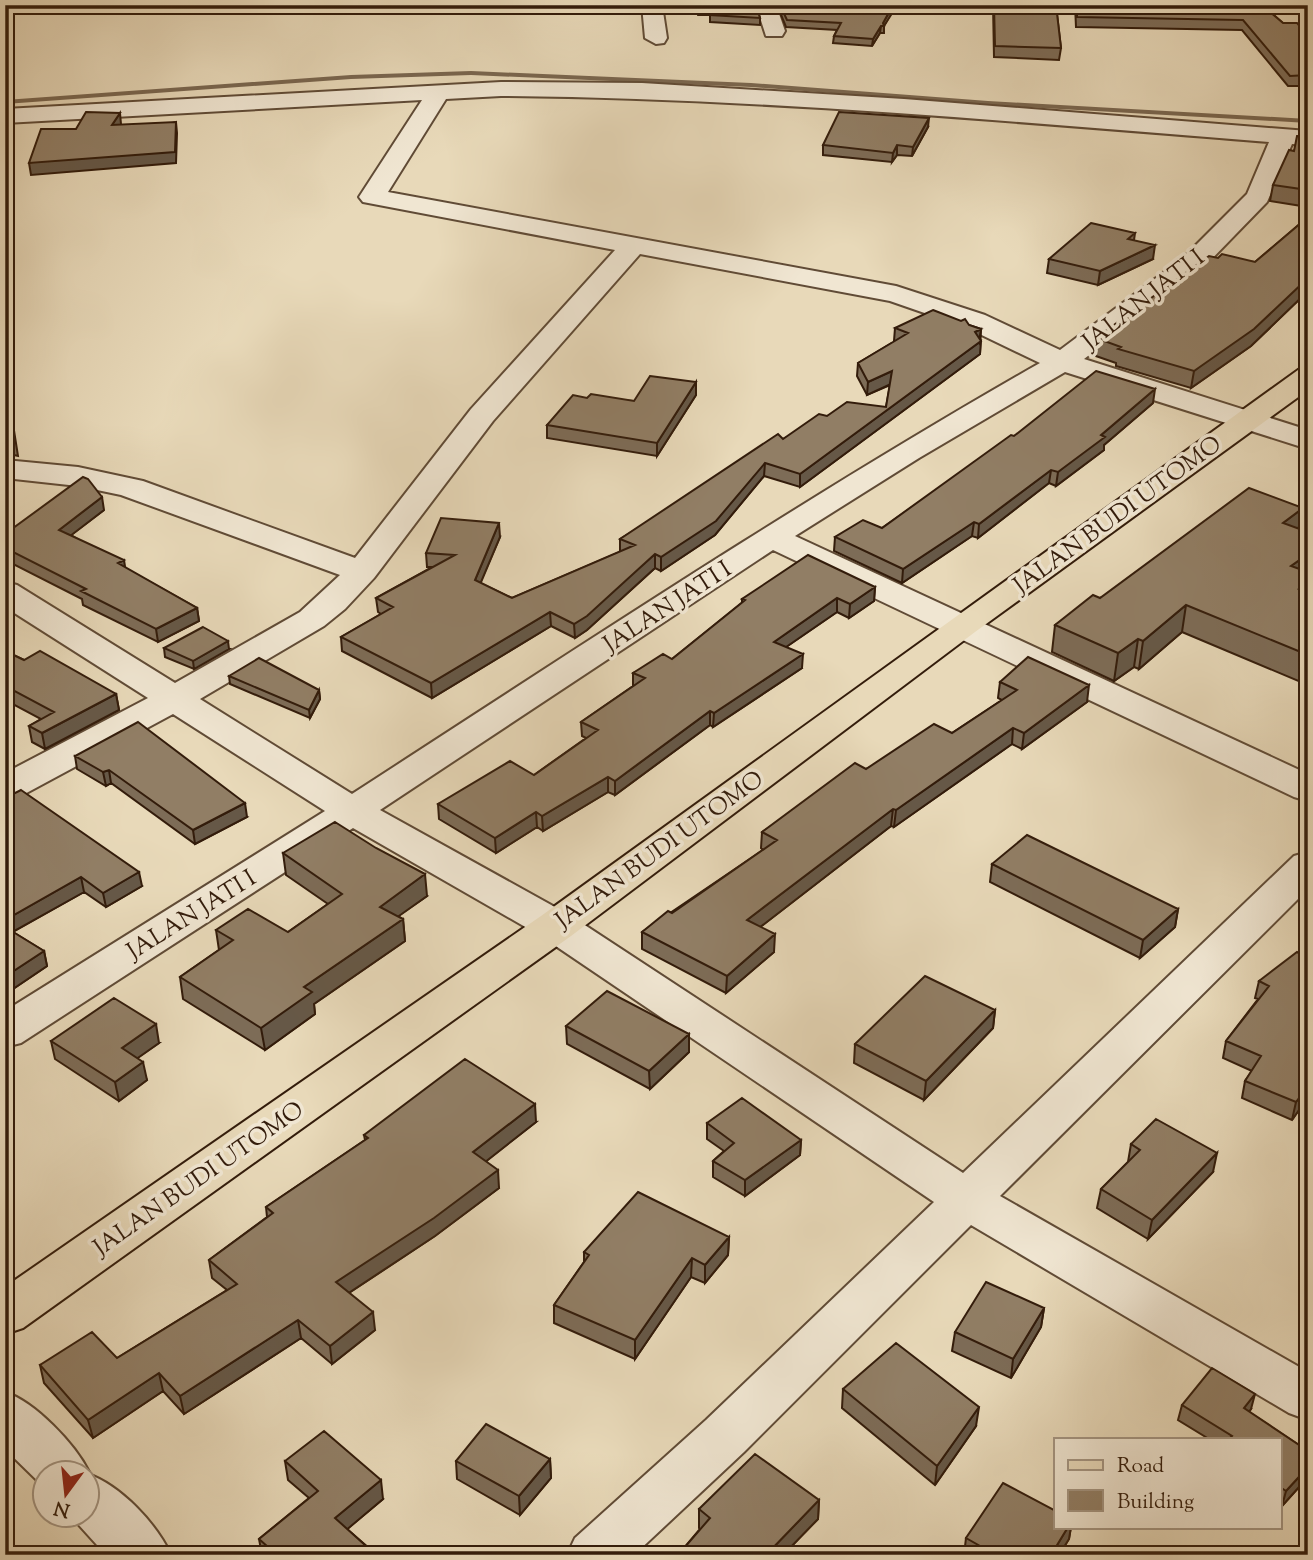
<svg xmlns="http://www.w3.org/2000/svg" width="1313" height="1560" viewBox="0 0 1313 1560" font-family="'Sorts Mill Goudy',serif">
<rect width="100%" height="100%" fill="#e8d9b9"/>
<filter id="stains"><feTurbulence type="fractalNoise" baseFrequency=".00286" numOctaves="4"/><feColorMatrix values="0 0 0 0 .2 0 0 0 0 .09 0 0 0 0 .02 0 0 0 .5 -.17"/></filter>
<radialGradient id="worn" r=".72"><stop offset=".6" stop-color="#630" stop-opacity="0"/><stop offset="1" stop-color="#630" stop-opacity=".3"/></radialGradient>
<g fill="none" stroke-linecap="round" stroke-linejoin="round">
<path fill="#7a6750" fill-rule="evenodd" d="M471 71 751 83 988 101 1308 119V123L988 105 751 87 471 75 351 79 5 104V100L351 75Z"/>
<g stroke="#604b36" stroke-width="4">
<path id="street" d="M642 5H662L667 38 664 43 656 44 645 38Z
M756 5H776L785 31 782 36H766Z
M501 82 642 83 904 99 1308 131V145L1292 144 1267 202 1202 269 1084 359 1308 430V449L1065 372 919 458 795 536 1308 774V801L1294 797 773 550 380 810 571 916 963 1173 1294 856 1308 852V889L1000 1196 1308 1372V1420L1289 1413 971 1225 744 1452 634 1555H567L575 1538 706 1420 934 1202 541 936 353 828 21 1043 5 1047V1011L325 811 173 714 19 797 5 801V773L148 698 5 607V582L17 585 175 683 300 612 340 575 121 495 78 486 5 478V460L78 467 143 481 355 558 471 409 615 250 363 202 359 197 422 100 5 123V109ZM501 96C758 98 1013 122 1269 142L1247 194 1184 257 1060 350 985 315 896 286 388 192 446 99ZM640 254 890 301 965 327 1040 363C805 497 579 647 352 794L200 699 324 626 345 609 374 578 493 421Z
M5 1392C35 1402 75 1444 89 1472L88 1474C121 1486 156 1523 171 1555H106L69 1514H88V1472H46V1489L5 1449Z"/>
</g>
<g stroke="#331c0b" stroke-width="4">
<path id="primary" d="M1286 5H1308V19Z
M1308 367V390L975 632 571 936 23 1328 5 1334V1287L541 916 1298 370Z"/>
</g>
<use href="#street" fill="#f0e6d2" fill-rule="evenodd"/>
<use href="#primary" fill="#e8d9b9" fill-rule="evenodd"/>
</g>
<path fill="#7d6c57" stroke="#331c0b" stroke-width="2" d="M694 5H756L760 18V25L710 22V15H698Z
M777 5H896L884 26V33H880L872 46 833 43 834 36 837 30 786 27Z
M993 5H1056L1061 48 1059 60 994 57Z
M1075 5H1262L1283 23 1308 37V86H1288L1242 30 1076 27Z
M928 127 912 156 897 155 892 162 823 155V145Z
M1308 137V207L1270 201 1273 185 1294 151Z
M1308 217V291L1251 346 1191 388 1116 366V363L1093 355 1096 338 1218 258 1255 262Z
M1135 233 1134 240 1153 259 1098 285 1047 273 1049 259Z
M969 325 981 329 980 354 800 487 764 476 715 535 661 571 655 568 587 630 575 638 551 626 432 698 342 651 341 637 381 614 378 612 376 598 432 567H427L426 553 500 537 480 583 512 598 620 552V539L783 439 827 416 886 407 890 385 867 395 857 376 858 363 895 341H894L895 328Z
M696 382V395L657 456 547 438V425L587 398 634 401Z
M1153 403 1104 445V450L1056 486 1049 483 978 538 972 536 902 583 834 551 835 537 882 528 1014 436Z
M5 405H10L18 456 5 453Z
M1303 508 1299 529 1308 532V685L1182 632 1139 669 1134 667 1114 681 1052 652 1055 625 1100 598Z
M104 510 71 535 125 568 197 608 199 621 158 642 83 605 82 599 5 560V534Z
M875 587 874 601 849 618 837 612 786 647 802 668 713 727 710 725 615 795 608 792 543 831 537 827 496 853 439 819 438 804 534 775 586 738 582 736 581 722 633 686V673L672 659 742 603V599Z
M164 648 229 649 194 669 165 657Z
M5 651 24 660 116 694 119 710 45 749 32 742 29 726 41 719 5 700Z
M229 676 319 690 320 699 310 718 230 684Z
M1000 682 1087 702 1022 749 1012 744 894 827 891 826 760 927 774 952 726 993 642 949V932L763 850 761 848 762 832 866 769 952 733 1002 700 998 698Z
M75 756 247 817 195 844 111 783 106 786 77 769Z
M5 798 142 886 106 907 84 892 13 932 44 951 47 966 10 991 5 988Z
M283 853 427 896 398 916 403 919 405 941 314 1004 315 1014 265 1050 183 999 180 977 219 950 216 930 288 932 328 904 286 875Z
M992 864 1178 909 1175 927 1140 958 990 882Z
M1308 958V1097L1292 1120 1242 1098 1245 1081 1252 1071 1223 1058 1226 1041 1258 999 1255 998 1259 981Z
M995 1010 993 1028 924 1100 854 1063 855 1044Z
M566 1026 689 1034V1052L650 1089 567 1044Z
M51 1041 159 1043 137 1058 147 1080 119 1101 55 1059Z
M536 1122 486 1161 499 1188 435 1236 349 1293 375 1330 332 1364 301 1338 184 1414 163 1391 93 1438 44 1383 40 1365 117 1358 227 1290 212 1278 209 1260 267 1217 266 1207 365 1140 364 1135Z
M707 1123 801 1140 800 1155 745 1196 713 1177V1161L724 1151 707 1139Z
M1131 1144 1213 1172 1148 1239 1097 1208 1101 1189 1128 1162Z
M729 1237 728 1255 705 1283 691 1277 635 1359 554 1323V1305L584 1262V1252Z
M1044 1308 1041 1327 1011 1378 952 1351 955 1332Z
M843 1389 976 1426 935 1485 842 1408Z
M1182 1405 1251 1409 1249 1412 1308 1451V1477L1282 1506 1280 1505V1439H1209L1178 1420Z
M550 1459 551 1478 520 1515 457 1479 456 1461Z
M285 1461 383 1499 347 1529 377 1555H262L259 1539 309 1498 288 1480Z
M819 1500 818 1519 783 1555H678L700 1529 699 1528V1509Z
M1056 1527H1071L1069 1539 1059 1555H964L966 1538Z"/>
<path fill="#665847" stroke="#331c0b" stroke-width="2" d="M893 5H896V7L884 26 883 23Z
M881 26 880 33 872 46 873 39Z
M120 113 121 124 114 137 112 125Z
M929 118 928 127 912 156 913 147Z
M176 122 177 133 176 163 31 175 29 163Z
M897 145V155L892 162 893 153Z
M1155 245 1153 259 1098 285 1100 271Z
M1308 278V291L1251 346 1191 388 1194 371Z
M981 329 979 342 975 332Z
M981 341 980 354 800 487V474Z
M892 371 891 384 867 395 868 382Z
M696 382V395L657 456V443Z
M1155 389 1153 403 1104 445V450L1056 486 1058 472Z
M765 463 764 476 715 535 661 571V557Z
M1051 470 1049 483 978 538 979 524Z
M102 497 104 510 61 543 59 530Z
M1303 508 1297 535 1283 523Z
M974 522 972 536 902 583 903 569Z
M499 523 500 537 476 594 475 580Z
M655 554V568L587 630 575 638 574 624Z
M1308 554V576L1291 566Z
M124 560 126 573 118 563Z
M1308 582V605L1299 589Z
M875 587 874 601 849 618 850 604Z
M837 598V612L773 656 774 642Z
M1186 605 1182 632 1139 669 1143 641Z
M197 608 199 621 158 642 156 629Z
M550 612 551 626 432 698 431 683Z
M1138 639 1134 667 1114 681 1118 653Z
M228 641 229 649 194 669 193 661Z
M803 654 802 668 713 727 714 713Z
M1089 685 1087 702 1022 749 1024 733Z
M319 690 320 699 310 718 309 710Z
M116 694 119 710 45 749 42 733Z
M710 711V725L615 795V781Z
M1013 728 1012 744 894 827 896 810Z
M109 770 111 783 106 786 103 772Z
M608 777V792L543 831 542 816Z
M245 803 247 817 195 844 193 830Z
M893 809 891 826 746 938 747 920Z
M536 812 537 827 496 853 495 838Z
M139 872 142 886 106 907 103 893Z
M425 874 427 896 382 928 380 907Z
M81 877 84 892 5 936V920Z
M1178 909 1175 927 1140 958 1143 940Z
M403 919 405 941 314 1004 315 1014 265 1050 261 1028 304 987Z
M775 934 774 952 726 993 727 976Z
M44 951 47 966 10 991 6 976Z
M995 1010 993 1028 924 1100 926 1081Z
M156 1024 159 1043 125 1067 122 1048Z
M689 1034V1052L650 1089 649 1071Z
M143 1062 147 1080 119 1101 115 1082Z
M1308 1086V1097L1292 1120 1296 1102Z
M535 1104 536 1122 475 1170 473 1152Z
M801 1140 800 1155 745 1196V1180Z
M1217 1153 1213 1172 1148 1239 1152 1220Z
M498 1170 499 1188 435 1236 338 1300 336 1282Z
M729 1237 728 1255 705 1283V1265Z
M692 1258 691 1277 635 1359V1340Z
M1044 1308 1041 1327 1011 1378 1013 1359Z
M373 1312 375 1330 332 1364 330 1346Z
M298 1320 301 1338 184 1414 180 1396Z
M159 1373 163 1391 93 1438 88 1420Z
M1255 1394 1251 1409 1240 1423 1244 1408Z
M979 1407 976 1426 935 1485 937 1466Z
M550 1459 551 1478 520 1515 519 1496Z
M1308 1467V1477L1282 1506 1286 1491Z
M381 1480 383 1499 338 1537 335 1518Z
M819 1500 818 1519 783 1555H766Z
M1068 1527H1071L1069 1539 1059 1555H1051Z"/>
<path fill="#917e65" stroke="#331c0b" stroke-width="2" d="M697 5H756L760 18 710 15 711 8H698Z
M780 5H893L883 23 884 26H881L873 39 834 36 841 23 787 20Z
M994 5H1056L1061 48 995 46Z
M1077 5H1262L1283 23H1297L1308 37V75L1290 76 1243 20 1077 17Z
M86 112 120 113 112 125 176 122 175 152 29 163 41 129H76Z
M839 112 929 118 913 147 897 145 893 153 823 145Z
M1297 136 1308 137V190L1273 185 1289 150 1294 151Z
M1308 217V278L1254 329 1194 371 1118 349 1121 347 1096 338 1209 256 1218 258 1222 254 1255 262Z
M1091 223 1135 233 1128 239 1155 245 1100 271 1049 259Z
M933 310 961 321 965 319 969 325 981 329 975 332 981 341 800 474 765 463 716 521 661 557 655 554 587 616 574 624 550 612 431 683 341 637 393 607 376 598 455 555 426 553 441 518 499 523 475 580 512 598 635 545 620 539 778 434 783 439 819 414 827 416 847 402 886 407 892 371 868 382 858 363 908 333 895 328Z
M1096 371 1155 389 1101 435 1105 437 1058 472 1051 470 979 524 974 522 903 569 835 537 863 520 882 528 1011 435 1014 436Z
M650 376 696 382 657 443 547 425 573 395 587 398 591 394 634 401Z
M5 405H10L15 443 5 441Z
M83 477 88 479 102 497 59 530 124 560 118 563 197 608 156 629 81 591 86 589 5 548V534Z
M1249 488 1303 508 1283 523 1308 532V554L1291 566 1308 572V582L1299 589 1308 592V655L1186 605 1143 641 1138 639 1118 653 1055 625 1093 595 1100 598Z
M808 555 875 587 850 604 837 598 774 642 803 654 714 713 710 711 615 781 608 777 542 816 536 812 495 838 438 804 510 761 534 775 598 730 581 722 645 678 633 673 663 654 672 659 745 600 742 599Z
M203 627 228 641 193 661 164 648Z
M5 651 24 660 40 651 116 694 42 733 29 726 54 712 5 686Z
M1028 657 1089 685 1024 733 1013 728 896 810 893 809 747 920 775 934 727 976 642 932 668 911 672 913 777 840 762 832 855 763 866 769 934 724 952 733 1017 690 1000 682Z
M259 658 319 690 309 710 229 676Z
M138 722 245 803 193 830 109 770 103 772 75 756Z
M21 790 139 872 103 893 81 877 5 920V798Z
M335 822 376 848 425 874 380 907 403 919 304 987 312 992 261 1028 180 977 233 940 216 930 248 909 288 932 342 894 283 853Z
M1027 835 1178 909 1143 940 992 864Z
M5 927 44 951 6 976 5 975Z
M1297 952 1308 958V1029L1302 1033 1308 1036V1086L1296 1102 1245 1081 1261 1056 1226 1041 1269 986 1259 981Z
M925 976 995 1010 926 1081 855 1044Z
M607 991 689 1034 649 1071 566 1026Z
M114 998 156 1024 122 1048 143 1062 115 1082 51 1041Z
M465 1059 535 1104 473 1152 498 1170 434 1218 336 1282 373 1312 330 1346 298 1320 180 1396 159 1373 88 1420 40 1365 92 1332 117 1358 237 1284 209 1260 273 1213 266 1207 368 1138 364 1135Z
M742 1098 801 1140 745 1180 713 1161 734 1143 707 1123Z
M1156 1119 1217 1153 1152 1220 1101 1189 1140 1150 1131 1144Z
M638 1192 729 1237 705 1265 692 1258 635 1340 554 1305 589 1255 584 1252Z
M986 1282 1044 1308 1013 1359 955 1332Z
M896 1343 979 1407 937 1466 843 1389Z
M1212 1368 1255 1394 1244 1408 1308 1451V1467L1286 1491 1280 1487V1439H1229L1232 1436 1182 1405Z
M486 1424 550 1459 519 1496 456 1461Z
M324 1431 381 1480 335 1518 376 1555H277L259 1539 318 1491 285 1461Z
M755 1454 819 1500 766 1555H678L710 1518 699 1509Z
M1003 1483 1056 1511V1527H1068L1051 1555H996L966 1538Z"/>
<g text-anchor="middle" stroke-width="7" stroke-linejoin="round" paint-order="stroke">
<g font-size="24" fill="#331c0b" stroke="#f0e6d2">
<text transform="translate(1143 299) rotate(-38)" y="8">JALAN JATI I</text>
<text transform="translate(1117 514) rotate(-36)" y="8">JALAN BUDI UTOMO</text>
<text transform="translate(667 606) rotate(-33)" y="8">JALAN JATI I</text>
<text transform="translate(659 849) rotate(-36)" y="8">JALAN BUDI UTOMO</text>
<text transform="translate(191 914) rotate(-32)" y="8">JALAN JATI I</text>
<text transform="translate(198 1178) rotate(-35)" y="8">JALAN BUDI UTOMO</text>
</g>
</g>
<rect width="1313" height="1560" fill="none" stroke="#e8d9b9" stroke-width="28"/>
<rect x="7" y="7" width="1299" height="1546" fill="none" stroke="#331c0b" stroke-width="3.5"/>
<rect x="14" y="14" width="1285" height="1532" fill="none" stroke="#331c0b" stroke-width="2"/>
<rect x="1054" y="1438" width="228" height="91" fill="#f0e6d2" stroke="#a49582" stroke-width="2"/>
<rect x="1068" y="1460" width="35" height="10" fill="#e8d9b9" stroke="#a49582" stroke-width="2"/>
<text x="1117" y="1472" font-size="21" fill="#331c0b">Road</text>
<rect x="1068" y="1490" width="35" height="21" fill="#917e65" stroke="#a49582" stroke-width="2"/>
<text x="1117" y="1508" font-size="21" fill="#331c0b">Building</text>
<g transform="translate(66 1494) rotate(195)"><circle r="33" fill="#f0e6d2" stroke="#a49582" stroke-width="2"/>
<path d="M0-5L12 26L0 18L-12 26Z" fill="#8f2418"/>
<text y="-10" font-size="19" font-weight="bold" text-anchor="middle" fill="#331c0b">N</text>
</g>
<rect width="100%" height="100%" filter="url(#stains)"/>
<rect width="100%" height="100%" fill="url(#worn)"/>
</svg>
